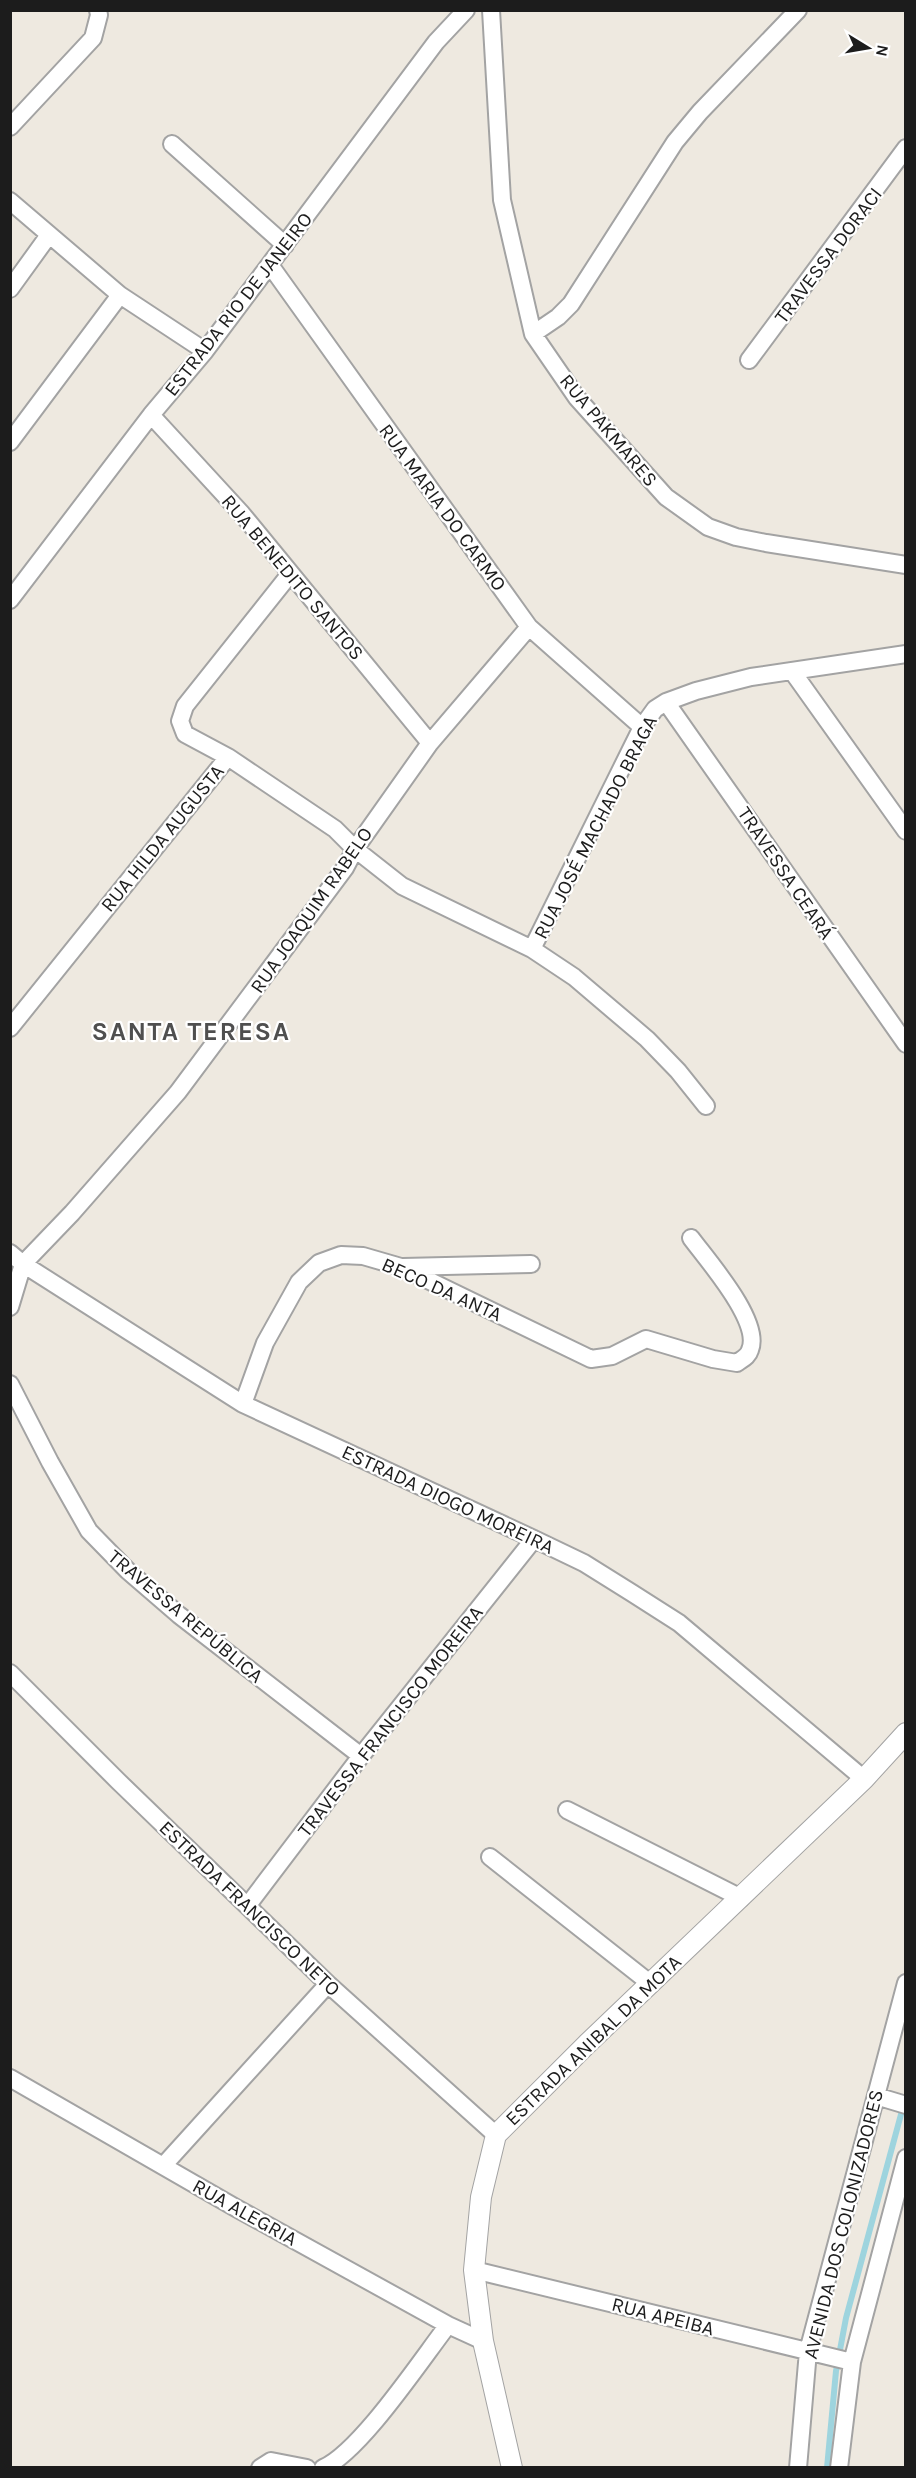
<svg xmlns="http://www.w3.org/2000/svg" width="916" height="2478" viewBox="0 0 916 2478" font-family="Karla,sans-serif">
<rect width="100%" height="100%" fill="#eee9e0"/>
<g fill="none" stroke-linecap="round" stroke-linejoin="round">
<path stroke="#9ed4de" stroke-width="6" d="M827 2468 836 2371 846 2318 903 2107"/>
<g stroke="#a3a3a3" stroke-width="20">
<path id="minor" d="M491 10 502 200 533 334 577 398 666 497 708 527 736 537 766 543 906 565
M10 127 93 38 99 15 98 10
M172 144 285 245
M10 201 120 295 205 351
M270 265 529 627 642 727
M10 289 49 235
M533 334 558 317 571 304 675 142 700 112 798 10
M749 360 906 148
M151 415 242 514 430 743
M10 442 120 295
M290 574 185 706 180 721 185 734 228 757 335 829 355 849 402 886 532 949 574 977 647 1039 678 1071 706 1106
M10 600 151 415 205 351 436 42 466 10
M792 671 906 831
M666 702 906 1044
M532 949 642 727 655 709 666 702 696 691 751 677 906 654
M10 1028 228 757
M10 1253 23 1264 243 1404 534 1539 584 1563 632 1593 679 1623 864 1779
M403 1267 531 1264
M10 1307 23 1264 72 1213 178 1092 345 868 355 849 430 743 529 627
M10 1384 50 1462 89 1531 128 1571 179 1615 361 1756
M243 1404 265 1343 299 1282 319 1263 341 1255 363 1256 401 1267 591 1359 612 1356 646 1339 713 1359 737 1363C742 1359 748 1357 750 1350 762 1322 708 1261 691 1238
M10 1673 118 1781 328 1984 496 2135
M567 1810 741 1898
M490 1857 651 1984
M248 1905 361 1756 534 1539
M10 2078 236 2208 448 2325 483 2341
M876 2096 906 2105
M163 2166 328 1984
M474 2270 852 2362
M260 2468 271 2461 307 2468
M323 2468C360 2452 421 2360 448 2325
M798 2468 808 2351 906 1983
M839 2468 852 2362 906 2158"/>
</g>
<g stroke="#a3a3a3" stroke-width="22">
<path id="tertiary" d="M512 2468 483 2341 474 2270 481 2197 496 2135 587 2044 864 1779 906 1733"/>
</g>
<use href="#minor" stroke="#fff" stroke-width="16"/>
<use href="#tertiary" stroke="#fff" stroke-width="20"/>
</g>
<g text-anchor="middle" stroke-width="4.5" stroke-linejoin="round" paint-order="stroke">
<g font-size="20" fill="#1c1c1c" stroke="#fff">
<text transform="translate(828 255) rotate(-53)" y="7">TRAVESSA DORACI</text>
<text transform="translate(238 304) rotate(-52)" y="7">ESTRADA RIO DE JANEIRO</text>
<text transform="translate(609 430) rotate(50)" y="7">RUA PAKMARES</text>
<text transform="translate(443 507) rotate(54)" y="7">RUA MARIA DO CARMO</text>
<text transform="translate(293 577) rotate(50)" y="7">RUA BENEDITO SANTOS</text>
<text transform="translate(595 827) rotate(-63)" y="7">RUA JOSÉ MACHADO BRAGA</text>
<text transform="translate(162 838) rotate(-51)" y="7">RUA HILDA AUGUSTA</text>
<text transform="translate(786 873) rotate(56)" y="7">TRAVESSA CEARÁ</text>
<text transform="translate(311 910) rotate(-55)" y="7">RUA JOAQUIM RABELO</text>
<text transform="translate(442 1289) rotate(24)" y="7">BECO DA ANTA</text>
<text transform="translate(448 1499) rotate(25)" y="7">ESTRADA DIOGO MOREIRA</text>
<text transform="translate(186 1616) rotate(40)" y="7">TRAVESSA REPÚBLICA</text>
<text transform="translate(390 1721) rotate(-52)" y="7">TRAVESSA FRANCISCO MOREIRA</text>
<text transform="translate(250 1908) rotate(44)" y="7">ESTRADA FRANCISCO NETO</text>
<text transform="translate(593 2040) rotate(-44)" y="7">ESTRADA ANIBAL DA MOTA</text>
<text transform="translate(245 2212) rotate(29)" y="7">RUA ALEGRIA</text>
<text transform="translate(843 2224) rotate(-76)" y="7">AVENIDA DOS COLONIZADORES</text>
<text transform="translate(663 2316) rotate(14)" y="7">RUA APEIBA</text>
</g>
<g font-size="26" font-weight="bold" letter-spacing="1.5" fill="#4f4f4f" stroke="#fff">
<text x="191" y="1040">SANTA TERESA</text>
</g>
</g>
<rect width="916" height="2478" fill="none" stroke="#1c1c1c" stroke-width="24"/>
<g transform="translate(868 48) rotate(101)" stroke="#ffffff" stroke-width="4.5" paint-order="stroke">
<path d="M0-4.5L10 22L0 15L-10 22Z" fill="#1c1c1c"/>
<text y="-9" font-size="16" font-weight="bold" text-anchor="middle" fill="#1c1c1c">N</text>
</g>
</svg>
